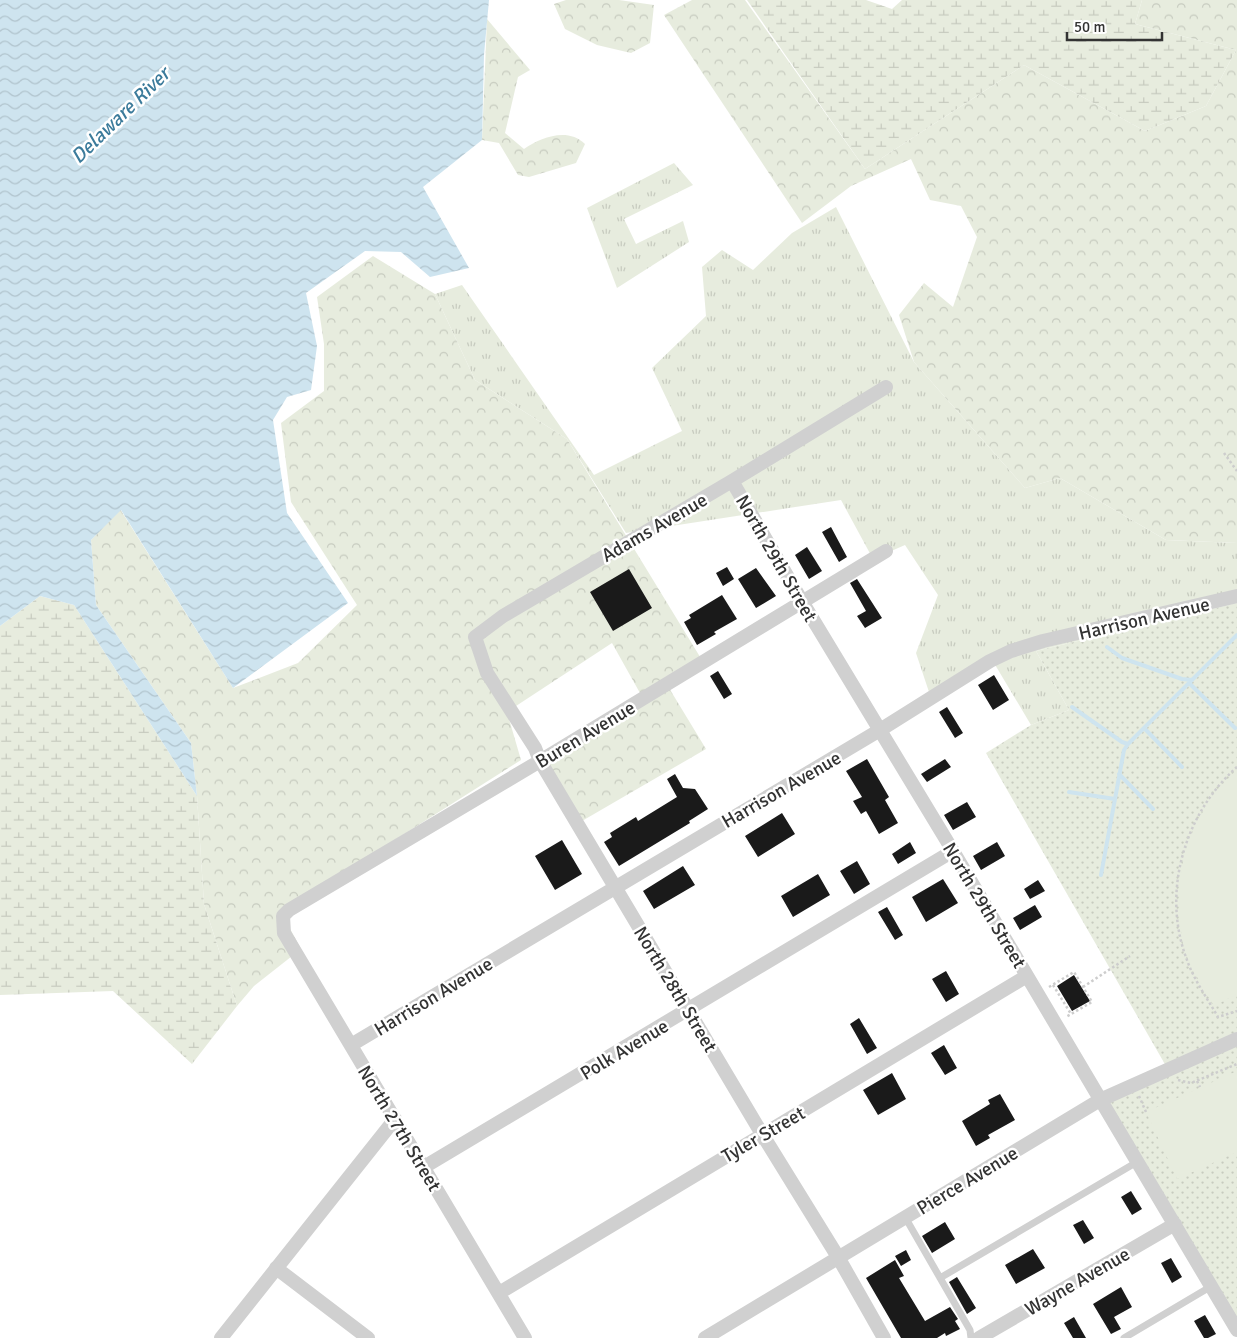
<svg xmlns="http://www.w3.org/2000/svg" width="1237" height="1338" viewBox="0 0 1237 1338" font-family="Signika,sans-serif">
<defs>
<pattern id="grass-tufts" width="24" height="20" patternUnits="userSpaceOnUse" patternTransform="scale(1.25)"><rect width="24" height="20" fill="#e7ecde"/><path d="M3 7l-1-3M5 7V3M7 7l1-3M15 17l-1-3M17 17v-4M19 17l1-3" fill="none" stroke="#c7cbbf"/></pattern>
<pattern id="forest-crowns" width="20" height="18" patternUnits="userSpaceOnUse" patternTransform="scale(1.25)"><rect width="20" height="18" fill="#e7ecde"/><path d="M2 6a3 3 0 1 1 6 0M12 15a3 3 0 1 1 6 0" fill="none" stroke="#c7cbbf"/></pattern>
<pattern id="wetland-marsh" width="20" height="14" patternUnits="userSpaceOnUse" patternTransform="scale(1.25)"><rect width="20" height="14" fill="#e7ecde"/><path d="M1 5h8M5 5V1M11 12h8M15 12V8" fill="none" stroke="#c7cbbf"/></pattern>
<pattern id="park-dots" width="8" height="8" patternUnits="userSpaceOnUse" patternTransform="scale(1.25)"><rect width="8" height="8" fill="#e7ecde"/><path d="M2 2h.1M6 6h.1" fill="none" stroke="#c7cbbf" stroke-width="1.8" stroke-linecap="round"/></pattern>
<pattern id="water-waves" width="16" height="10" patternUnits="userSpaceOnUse" patternTransform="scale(1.25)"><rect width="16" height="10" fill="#cee4ef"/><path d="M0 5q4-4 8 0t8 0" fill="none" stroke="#b1c4cd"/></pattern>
</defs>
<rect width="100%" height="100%" fill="#fff"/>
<path fill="url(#grass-tufts)" d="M674 163 693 185 624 219 636 244 683 221 689 242 617 288 587 208Z
M836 207 914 362 1025 488 1060 478 1166 540 1237 543V603L1036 651 1069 710 1031 725 994 663 931 698 916 653 938 595 905 545 873 559 841 500 626 533 567 439 475 380 435 294 462 285 594 475 682 431 652 368 706 316 702 267 722 250 753 270 792 233Z"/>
<path fill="url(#forest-crowns)" d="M566 0H619L654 5 650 43 631 53 597 45 565 29 554 4Z
M692 0H745L865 169 1024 65 1145 131 1206 106 1236 50 1135 24 1142 0H1237V543L1166 540 1060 478 1025 488 914 362 899 315 924 283 953 307 977 237 961 206 930 200 911 159 851 186 802 223 664 15Z
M487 19 530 70 518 77 505 133 524 149C541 137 568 127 585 144L576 163 529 177 518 175 499 143 482 140Z
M373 256 435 294 475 380 567 439 705 665 669 688 706 749 582 821 546 761 645 702 612 643 507 712 521 760 281 912 301 949 254 986 237 1006 204 904 197 796 191 743 96 605 91 540 120 509 233 688 298 663 357 605 291 502 281 423 324 391V344L317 297Z"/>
<path fill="url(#wetland-marsh)" d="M747 0H866L892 9 902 0H1142L1135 24 1236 50 1206 106 1145 131 1024 65 865 169Z
M40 596 74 605 197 796 204 904 237 1006 192 1064 113 991 0 995V626Z"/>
<path fill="url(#park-dots)" d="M1237 603V1329L1099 1095 1166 1066 986 753 1031 725 1069 710 1036 651Z"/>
<path fill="#e7ecde" d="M1237 770V994L1214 1006C1205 990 1195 975 1188 959 1182 947 1181 931 1180 918 1175 857 1194 812 1237 770Z
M1237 1071V1152L1177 1179 1146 1112Z"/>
<path fill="url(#water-waves)" d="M0 0H489L484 55 482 140 423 187 469 268 430 277 401 252 365 251 306 293 317 346 311 390 287 397 273 420 287 513 348 603 233 688 121 510 91 540 96 605 191 743 197 796 74 605 40 596 0 626Z"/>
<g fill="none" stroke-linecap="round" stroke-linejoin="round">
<path stroke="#cee4ef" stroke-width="4" d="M1107 647 1122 658 1182 679 1192 680
M1189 683 1235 728
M1072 707 1122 742 1128 744
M1144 728 1182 767
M1119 774 1153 809
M1069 792 1115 799
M1101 875 1124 750 1128 744 1237 635"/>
</g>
<path fill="#1a1a1a" d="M831 527 847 557 839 562 822 532Z
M807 547 822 571 809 579 795 555Z
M727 567 734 579 723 586 716 573Z
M756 568 776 596 756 608 738 579Z
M629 569 652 608 613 631 590 592Z
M857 579 882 618 865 628 857 616 866 611 850 583Z
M722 595 737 619 714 632 716 634 697 645 684 622 691 618 689 615Z
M718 671 732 694 724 699 710 676Z
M994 675 1009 700 993 710 978 685Z
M947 707 963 733 955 738 939 712Z
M867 759 889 797 885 800 898 823 879 834 866 811 861 814 853 801 862 797 846 771Z
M945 759 951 767 927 782 921 774Z
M675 774 683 788 695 789 708 809 689 821 690 823 619 866 604 842 612 837 610 833 636 817 638 821 677 797 667 779Z
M967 802 976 817 953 830 944 815Z
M782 813 795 834 758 857 745 836Z
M562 840 582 874 555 890 535 856Z
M910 842 916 853 898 864 892 854Z
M997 842 1005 856 981 870 973 856Z
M857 861 870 884 854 894 840 871Z
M683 866 695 885 654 909 643 891Z
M818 874 830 895 793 917 781 896Z
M943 879 958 903 926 922 912 897Z
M1038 880 1045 891 1030 899 1024 889Z
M1035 905 1042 917 1020 930 1013 918Z
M887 907 903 935 895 940 878 912Z
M946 971 959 994 946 1002 932 979Z
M1074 975 1090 1001 1072 1011 1057 986Z
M859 1018 877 1048 867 1054 850 1024Z
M944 1045 957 1068 945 1075 931 1053Z
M892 1073 906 1099 878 1115 863 1090Z
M1000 1094 1015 1120 988 1135 990 1138 976 1146 962 1121 990 1104 988 1100Z
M1131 1191 1142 1209 1132 1215 1121 1197Z
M1083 1220 1094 1238 1084 1244 1073 1225Z
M945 1222 955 1239 932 1253 922 1236Z
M1033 1249 1045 1268 1016 1284 1005 1265Z
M906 1250 911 1260 901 1266 895 1256Z
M1171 1258 1182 1277 1172 1283 1161 1263Z
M895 1260 904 1276 899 1278 925 1321 950 1307 958 1319 955 1321 960 1329 946 1336 945 1333 937 1338H901L866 1278Z
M957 1277 976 1308 967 1314 949 1282Z
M1121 1287 1132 1307 1114 1317 1121 1329 1111 1334 1093 1304Z
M1205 1315 1216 1334 1208 1338H1204L1194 1321Z
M1074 1317 1086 1338H1073L1064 1323Z"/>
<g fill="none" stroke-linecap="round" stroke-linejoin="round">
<path stroke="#cdcdcd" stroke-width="2.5" stroke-dasharray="2.5 2.5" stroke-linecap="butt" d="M1224 453 1237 471
M1237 767C1184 814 1161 893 1187 960 1194 980 1207 998 1218 1017L1237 1011
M1053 985 1071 1014
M1049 987 1074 972 1092 1002 1066 1017
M1083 987 1130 956
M1178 1080 1191 1083 1237 1064
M1197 1081 1200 1087
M1139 1096 1146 1112"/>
<path stroke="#d0d0d0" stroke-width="7" d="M905 1217 970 1330 971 1338
M940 1278 1137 1162
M1124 1338 1210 1287"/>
<path stroke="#d0d0d0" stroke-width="14" d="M732 481 803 603 953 851 1237 1330
M351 1045 880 730 990 661 1011 651 1043 641 1237 596
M424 1167 953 851
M276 1268 368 1338
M499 1293 1027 976
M221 1338 395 1119
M525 1338 284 933 283 916 289 910 540 761 886 551
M705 1338 1100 1100 1237 1039
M884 1338 838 1257 762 1134 540 761 535 748 487 673 475 637 503 616 732 481 886 387
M979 1338 1175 1224"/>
</g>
<g text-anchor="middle" stroke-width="5" stroke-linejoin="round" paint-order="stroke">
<g font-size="19" fill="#333" stroke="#fff">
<text transform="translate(654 527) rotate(-30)" y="7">Adams Avenue</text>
<text transform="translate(777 558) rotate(60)" y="7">North 29th Street</text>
<text transform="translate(1144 618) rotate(-13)" y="7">Harrison Avenue</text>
<text transform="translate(585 734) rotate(-31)" y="7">Buren Avenue</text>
<text transform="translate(781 789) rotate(-30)" y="7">Harrison Avenue</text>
<text transform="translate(985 905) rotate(59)" y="7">North 29th Street</text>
<text transform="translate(676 989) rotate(59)" y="7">North 28th Street</text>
<text transform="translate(433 996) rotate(-31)" y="7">Harrison Avenue</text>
<text transform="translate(624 1049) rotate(-31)" y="7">Polk Avenue</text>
<text transform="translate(400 1128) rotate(59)" y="7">North 27th Street</text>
<text transform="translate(763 1134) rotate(-30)" y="7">Tyler Street</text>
<text transform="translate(967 1180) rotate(-31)" y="7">Pierce Avenue</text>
<text transform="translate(1077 1281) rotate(-30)" y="7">Wayne Avenue</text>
</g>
<g font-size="20" font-style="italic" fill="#3b7b9b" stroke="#fff">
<text transform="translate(120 115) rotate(-44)" y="7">Delaware River</text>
</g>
</g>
<path d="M1067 32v8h95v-8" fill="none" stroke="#333333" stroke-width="2.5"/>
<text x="1074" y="32" font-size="15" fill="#333333" stroke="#ffffff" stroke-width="4" paint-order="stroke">50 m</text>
</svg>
